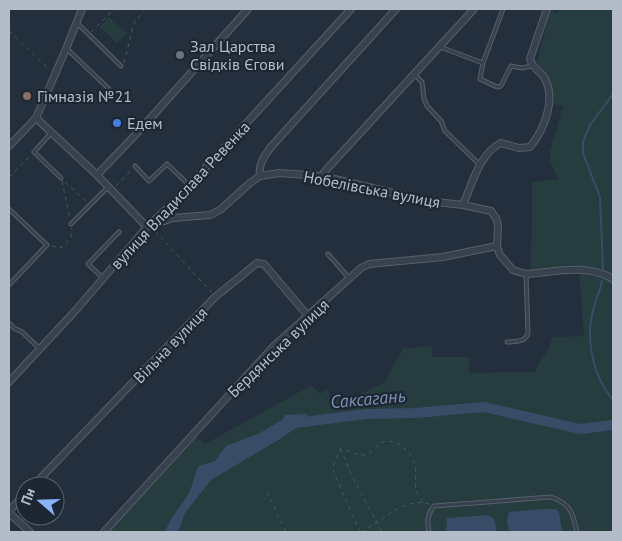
<svg xmlns="http://www.w3.org/2000/svg" width="622" height="541" viewBox="0 0 622 541" font-family="'PT Sans',sans-serif">
<rect width="100%" height="100%" fill="#242f3e"/>
<path fill="#263c3f" d="M558 9H613V532H104L193 435 205 444 312 385 320 394 327 389 330 399 341 395 345 402 385 382 403 348 432 346V357H469V373L534 372 550 346 552 337 584 336 579 269 531 274 532 182 559 179 550 163V151L563 106 551 104 548 81 537 62 550 10 557 13Z
M109 17 127 33 117 43 100 27Z"/>
<path fill="#394c67" d="M308 414 296 428 280 439 211 480 185 513 178 532H165C171 515 184 504 191 488 195 479 193 475 199 466L215 461 226 446 258 434 282 420 285 415Z
M545 509H555L559 512 562 532H509L507 521 509 512Z
M488 515 494 519 497 532H446L447 518Z"/>
<g fill="none" stroke-linecap="round" stroke-linejoin="round">
<path stroke="#394c67" stroke-width="2" d="M603 269 600 197 583 153V142L590 125 613 94
M602 281C600 292 594 303 592 315 586 343 594 378 613 400"/>
<path stroke="#394c67" stroke-width="10" d="M288 424 366 414 416 413 484 407 580 429 613 425"/>
<g stroke="#565f6c" stroke-width="5">
<path id="service" d="M77 23 121 66
M440 47 483 63 503 9
M67 49 109 89
M483 63 480 79 497 87 501 86 511 66 522 68 532 66
M415 75 422 82 424 99 427 106 441 121 445 131 480 165
M51 133 34 152 61 178
M135 166 149 181 167 164 189 185
M9 209 47 245 9 285
M71 224 108 187
M328 254 349 278
M103 278 88 264 119 232
M9 323 15 329 21 331 40 349
M507 342C516 341 525 343 528 333L526 275
M429 532C427 521 427 515 434 506L551 497C571 504 573 513 577 532"/>
</g>
<g stroke="#565f6c" stroke-width="8">
<path id="minor" d="M36 118 97 175 147 227 173 218 210 215 220 210 250 183 260 176 279 173 322 176 427 201 463 205 491 211 496 218 498 225 497 246 500 255 513 270 526 274C556 272 586 263 613 279
M9 146 36 118 66 49 82 9
M97 175 140 130 248 9
M260 176C258 165 264 157 270 148L396 9
M322 176 326 170 474 9
M463 205C472 184 479 154 501 143L519 148 530 147C544 130 557 99 544 77 539 70 532 68 530 59L547 9
M9 382 76 310 147 227 175 201 351 9
M33 486 215 297 257 263 264 264 308 316
M9 511 25 494
M9 513 30 532
M104 532 274 346 361 268 369 264 443 257 497 246"/>
</g>
<path stroke="#44595c" stroke-width="1" stroke-dasharray="4 4" stroke-linecap="butt" d="M9 31 50 70
M91 32 110 13 117 9
M124 63 134 23 145 9
M9 177 31 155
M62 181 70 219
M65 182 86 201
M116 186 132 169
M155 231 212 293
M52 246 61 248 71 238V228
M340 449 346 461 350 472 382 532
M267 492 286 532
M360 532 334 473 333 467 340 449C348 449 354 455 362 455 370 456 375 447 381 443 393 436 410 450 414 462 418 471 413 483 417 492 418 496 422 499 423 502
M361 532C381 522 405 496 429 504"/>
<use href="#service" stroke="#38414e" stroke-width="3"/>
<use href="#minor" stroke="#38414e" stroke-width="6"/>
</g>
<circle fill="#6b7280" stroke="#1d2633" stroke-width="2" cx="180" cy="55" r="5"/>
<circle fill="#8d6e63" stroke="#1d2633" stroke-width="2" cx="27" cy="96" r="5"/>
<circle fill="#3f7fe0" stroke="#1d2633" stroke-width="2" cx="117" cy="123" r="5"/>
<g text-anchor="middle" stroke-width="4.5" stroke-linejoin="round" paint-order="stroke">
<g font-size="16" fill="#b4bcc9" stroke="#1d2633" text-anchor="start">
<text x="190" y="52">Зал Царства<tspan x="190" dy="18">Свідків Єгови</tspan></text>
<text x="37" y="102">Гімназія №21</text>
<text x="127" y="129">Едем</text>
</g>
<g font-size="16" fill="#b4bcc9" stroke="#1d2633">
<text transform="translate(372 189) rotate(11)" y="6">Нобелівська вулиця</text>
<text transform="translate(180 195) rotate(-47)" y="6">вулиця Владислава Ревенка</text>
<text transform="translate(170 345) rotate(-46)" y="6">Вільна вулиця</text>
<text transform="translate(278 348) rotate(-44)" y="6">Бердянська вулиця</text>
</g>
<g font-size="18" font-style="italic" fill="#7c92b1" stroke="#1d2633">
<text transform="translate(368 399) rotate(-5)" y="6">Саксагань</text>
</g>
</g>
<rect width="622" height="541" fill="none" stroke="#b4bcc9" stroke-width="20"/>
<g transform="translate(40 501) rotate(290)"><circle r="24" fill="#1d2633" stroke="#59626f"/>
<path d="M0-4L9 19L0 12L-9 19Z" fill="#8ab4f8"/>
<text y="-8" font-size="14" font-weight="bold" text-anchor="middle" fill="#b4bcc9">Пн</text>
</g>
</svg>
